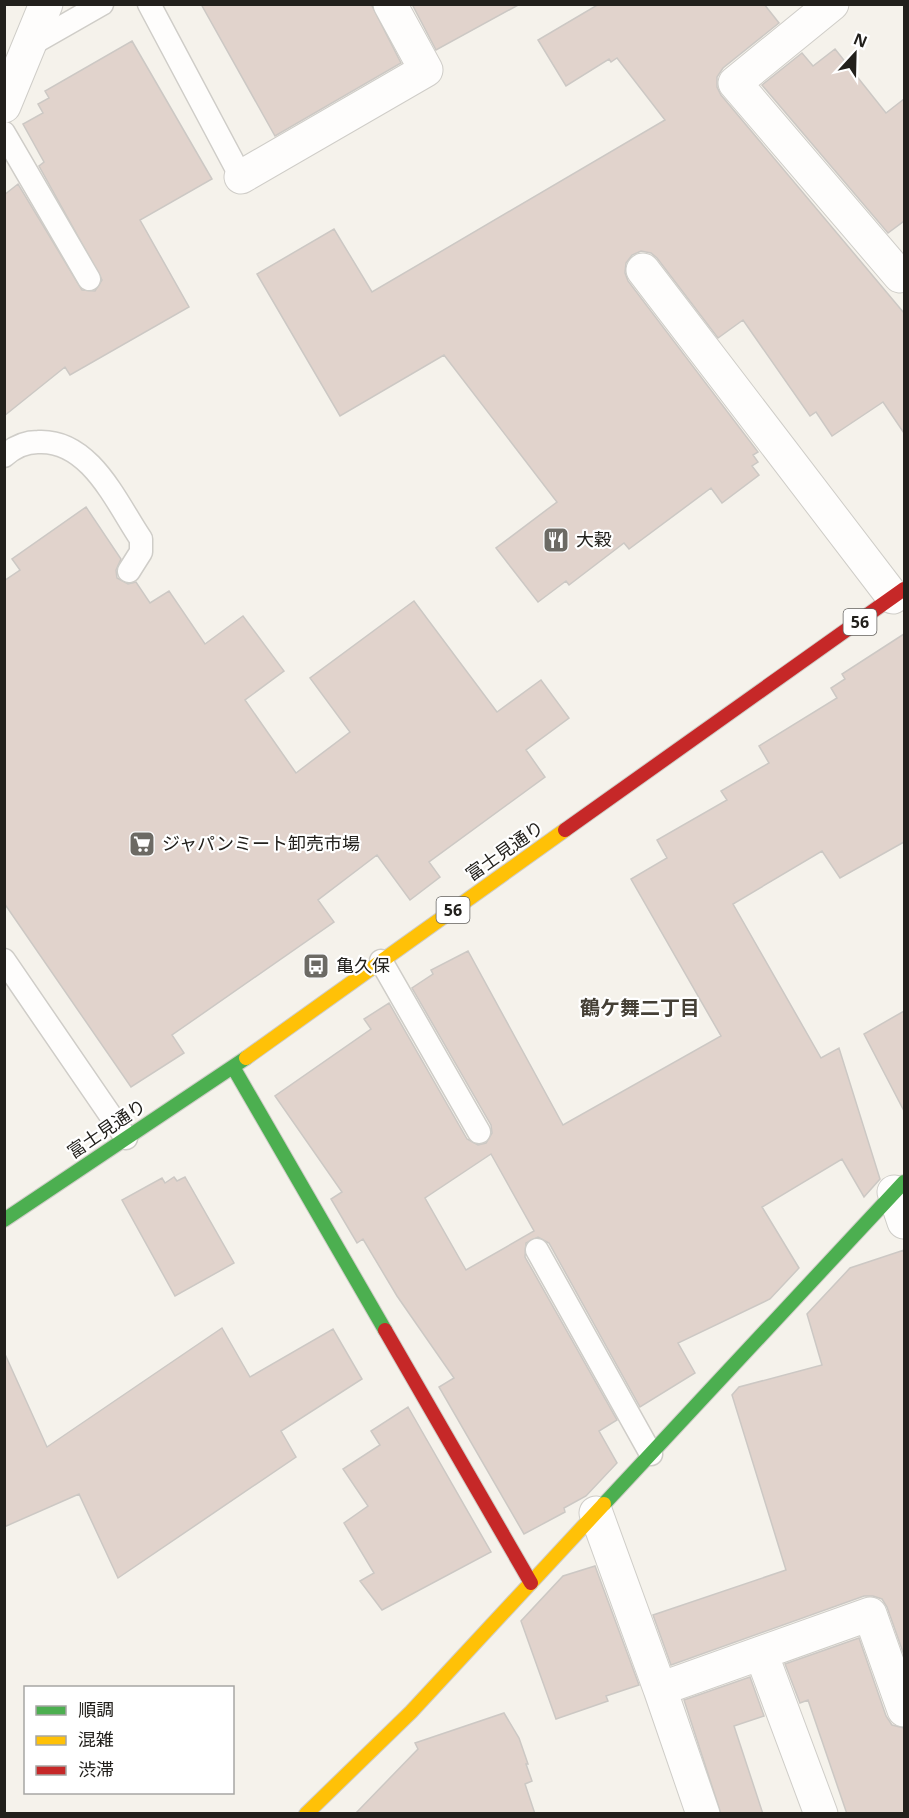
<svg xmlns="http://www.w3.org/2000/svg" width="909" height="1818" viewBox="0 0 909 1818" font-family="'Noto Sans','Noto Sans JP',sans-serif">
<rect width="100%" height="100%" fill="#f5f2eb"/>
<path fill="#e1d3cc" stroke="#ccc8c4" stroke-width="1.5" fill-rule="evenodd" d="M201 4H371L401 63 275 136Z
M412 4H520L436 50Z
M599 4H764L779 23 723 68 717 77V87L721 95 904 313V433L883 402 832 436 816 412 810 416 743 320 718 338 657 258 651 253 641 251 632 255 626 263 625 273 628 281 758 452 753 455 758 462 752 466 759 475 722 503 711 488 629 549 624 543 569 585 566 581 538 602 496 548 557 502 444 355 340 416 257 274 334 229 372 292 665 120 617 58 611 62 609 59 566 86 538 40Z
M132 41 212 179 140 220 189 307 70 375 65 367 4 416V195L18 184 82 290 95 291 102 280 39 166 44 162 23 124 43 113 38 104 49 98 45 91Z
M835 49 886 113 904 99V221L888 233 762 85 802 53 813 66Z
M86 507 121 559 116 570 117 578 128 584 136 582 150 603 169 591 205 644 243 616 284 671 245 700 296 773 350 732 310 678 414 601 497 712 541 680 569 718 526 750 545 777 429 862 440 877 410 900 377 855 318 900 334 922 172 1035 184 1053 131 1087 4 903V581L20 570 12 559Z
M904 634V842L840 878 822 851 733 904 821 1058 839 1048 880 1179 864 1197 842 1159 762 1207 799 1268 770 1299 678 1343 695 1373 640 1407 549 1243 538 1237 526 1243 525 1257 617 1420 599 1431 617 1463 586 1496 564 1508 565 1512 524 1534 439 1387 454 1378 397 1296 363 1239 357 1243 331 1199 342 1192 275 1096 371 1029 364 1019 389 1003 467 1139 478 1145 486 1143 492 1133 491 1125 412 988 433 974 431 970 468 951 563 1125 721 1036 631 879 667 858 657 840 727 800 721 791 769 763 759 746 837 698 831 688 845 679 842 674ZM491 1154 534 1231 466 1270 425 1198Z
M904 1011V1111L864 1034Z
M174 1177 177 1181 185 1177 234 1263 175 1296 122 1200 162 1178 165 1183Z
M904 1250V1655L887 1607 882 1599 873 1596H864L671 1665 653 1615 786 1570 732 1395 739 1387 822 1365 807 1314 850 1268Z
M222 1328 250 1377 333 1329 362 1379 281 1431 296 1457 118 1578 79 1494 4 1527V1352L47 1447Z
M408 1407 491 1552 382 1610 360 1581 374 1573 344 1523 368 1506 343 1469 380 1445 371 1431Z
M595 1566 639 1685 606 1696 608 1701 556 1719 521 1621 563 1576Z
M859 1638 886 1716 892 1725 904 1728V1814H847L808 1700 800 1703 785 1664Z
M750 1677 764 1716 734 1726 763 1814H721L684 1700Z
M504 1713 519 1738 528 1764H526L532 1781 525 1784 535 1814H355L418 1749 415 1743Z"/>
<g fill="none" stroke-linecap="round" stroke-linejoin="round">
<g stroke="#cfcdc8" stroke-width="25">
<path id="lane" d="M149 4 241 177
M32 44 102 4
M4 133 89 279
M4 456C14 447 25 442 38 442 90 439 116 502 141 539V552L129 571
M4 960 126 1138
M381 961 479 1132
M537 1250 651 1454"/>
</g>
<g stroke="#cfcdc8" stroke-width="35">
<path id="street" d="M832 4 735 83 900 276 904 273
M4 106 46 4
M241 177 426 70 390 4
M643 270 893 597
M894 1192 904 1222
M596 1513 660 1689
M761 1653 821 1814
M703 1814 660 1689 870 1614 904 1710"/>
</g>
<g stroke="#cfcdc8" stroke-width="16">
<path id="fast" d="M233 1067 385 1330
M4 1220 246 1058
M604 1504 904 1182"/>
</g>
<g stroke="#cfcdc8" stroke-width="16">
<path id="slow" d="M246 1058 565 830
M306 1814 411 1712 604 1504"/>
</g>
<g stroke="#cfcdc8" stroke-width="16">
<path id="jam" d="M565 830 904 589
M385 1330 531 1583"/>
</g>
<use href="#lane" stroke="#fefdfc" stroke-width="22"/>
<use href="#street" stroke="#fefdfc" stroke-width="33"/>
<use href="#fast" stroke="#4caf50" stroke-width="14"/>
<use href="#slow" stroke="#ffc107" stroke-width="14"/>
<use href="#jam" stroke="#c62828" stroke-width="14"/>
</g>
<defs>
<g id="restaurant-square" transform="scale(1.35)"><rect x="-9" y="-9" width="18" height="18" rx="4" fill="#6c6a64" stroke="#fff"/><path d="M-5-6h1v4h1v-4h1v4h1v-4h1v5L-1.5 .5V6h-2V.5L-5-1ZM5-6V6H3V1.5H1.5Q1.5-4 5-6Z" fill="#fff"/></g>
<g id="supermarket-square" transform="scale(1.35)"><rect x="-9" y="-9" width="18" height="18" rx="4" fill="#6c6a64" stroke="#fff"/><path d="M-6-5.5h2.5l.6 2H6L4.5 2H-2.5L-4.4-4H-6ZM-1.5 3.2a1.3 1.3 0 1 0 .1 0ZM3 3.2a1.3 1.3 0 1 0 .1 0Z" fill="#fff"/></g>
<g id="bus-square" transform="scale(1.35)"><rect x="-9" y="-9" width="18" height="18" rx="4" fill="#6c6a64" stroke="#fff"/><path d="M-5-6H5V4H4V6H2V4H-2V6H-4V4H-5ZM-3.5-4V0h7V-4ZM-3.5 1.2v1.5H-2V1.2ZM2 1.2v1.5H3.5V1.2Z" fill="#fff"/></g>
</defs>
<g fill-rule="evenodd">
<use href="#restaurant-square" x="556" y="540"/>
<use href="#supermarket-square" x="142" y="844"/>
<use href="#bus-square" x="316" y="966"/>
</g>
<g text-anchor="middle" stroke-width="4.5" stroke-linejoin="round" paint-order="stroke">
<g fill="#fff" stroke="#646360" stroke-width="1.5">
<rect x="843.5" y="609" width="33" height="26" rx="4.5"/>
<rect x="436.5" y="897" width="33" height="26" rx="4.5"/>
</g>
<g font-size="16" font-weight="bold" fill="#22201c">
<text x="860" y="628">56</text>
<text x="453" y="916">56</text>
</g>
<g font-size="18" fill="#22201c" stroke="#fff" text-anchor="start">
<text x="576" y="546">大穀</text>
<text x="162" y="850">ジャパンミート卸売市場</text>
<text x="336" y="972">亀久保</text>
</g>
<g font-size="18" fill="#22201c" stroke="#fff">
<text transform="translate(505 851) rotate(-35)" y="6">富士見通り</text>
<text transform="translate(107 1129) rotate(-34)" y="6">富士見通り</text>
</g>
<g font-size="20" font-weight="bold" fill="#454036" stroke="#fff">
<text x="640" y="1015">鶴ケ舞二丁目</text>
</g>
</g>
<rect width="909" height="1818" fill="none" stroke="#22201c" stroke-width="12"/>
<rect x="24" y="1686" width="210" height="108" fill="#ffffff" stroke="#a7a6a4" stroke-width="1.5"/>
<rect x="36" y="1706" width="30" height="9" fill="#4caf50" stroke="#a7a6a4" stroke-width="1.5"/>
<text x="78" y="1716" font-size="18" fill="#22201c">順調</text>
<rect x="36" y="1736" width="30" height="9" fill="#ffc107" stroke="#a7a6a4" stroke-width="1.5"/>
<text x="78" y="1746" font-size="18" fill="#22201c">混雑</text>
<rect x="36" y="1766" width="30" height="9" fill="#c62828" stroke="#a7a6a4" stroke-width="1.5"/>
<text x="78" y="1776" font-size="18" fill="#22201c">渋滞</text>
<g transform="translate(855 54) rotate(22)" stroke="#ffffff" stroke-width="4.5" paint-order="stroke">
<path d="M0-4.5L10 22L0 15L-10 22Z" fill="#22201c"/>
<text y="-9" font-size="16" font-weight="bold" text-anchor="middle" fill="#22201c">N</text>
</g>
</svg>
